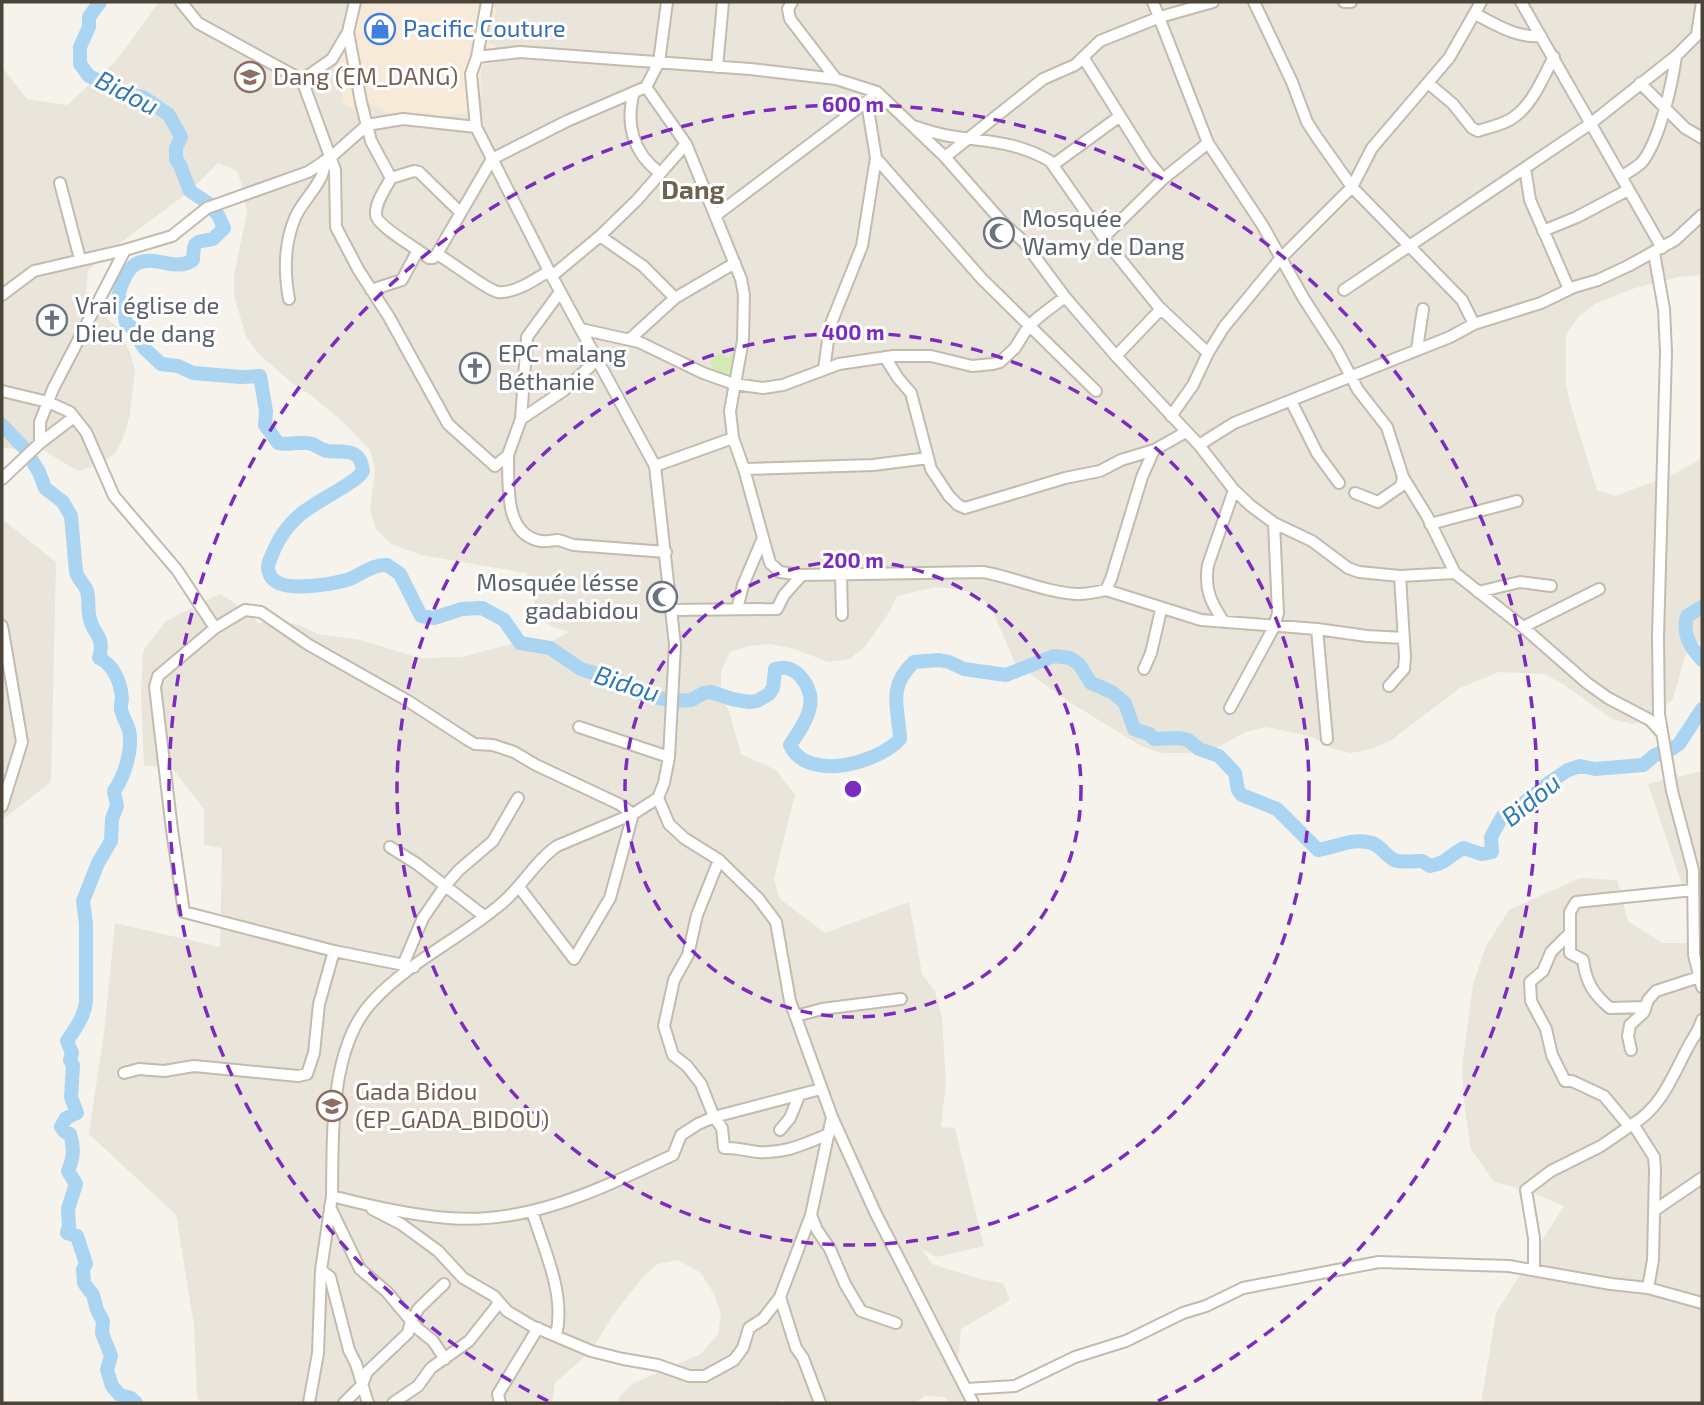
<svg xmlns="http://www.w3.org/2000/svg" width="1704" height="1405" viewBox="0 0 1704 1405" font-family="'Exo 2',sans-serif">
<rect width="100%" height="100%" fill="#f6f3ec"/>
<path fill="#eae5da" d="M159 2H1702V275L1678 277 1635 288 1595 304 1579 316 1566 335V383L1570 403 1597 490 1615 496 1674 474 1702 458V639L1692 645 1686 653 1673 699 1650 720 1632 724 1612 719 1563 684 1544 674 1499 672 1460 688 1390 741 1371 749 1350 753 1331 748 1313 737 1266 727 1246 732 1209 752 1199 749 1191 753H1161L1141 746 1071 703 1015 663 991 607 976 593 956 589 936 587 897 596 889 612 865 647 849 659 829 662 791 648 770 644 749 646 730 652 721 672V694L730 714 741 754 776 770 795 795 774 879 780 899 825 933 909 902 922 974 935 991 942 1017 946 1083 941 1127 955 1128 984 1246 937 1257 922 1249 932 1264 980 1279 1003 1283 1010 1300 961 1329 957 1370 976 1403H949L945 1397 925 1396 915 1403H792L781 1400 777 1403H618V1398L632 1384 701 1354 718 1334 721 1313 714 1294 701 1273 678 1260 657 1264 642 1278 613 1315 591 1351 555 1383 552 1403H200L197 1397 194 1325 176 1215 89 1134 105 1025 115 923 220 947 222 848 204 845V809L171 767 144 766 141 695 143 651 166 621 220 594 248 611 258 623 279 621 299 625 318 634 361 640 419 658 461 657 532 639 552 641 569 632 550 626 536 613 533 592 526 573 421 555 391 544 376 529 370 510 375 469 370 450 342 421 311 395 293 384 258 353 246 336 234 296V274L247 213 244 191 237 171 218 163 190 191 103 256 88 271 86 291 101 313 117 327 130 352 135 371 130 413 125 433 116 452 99 465 78 471 43 450 2 448V67L27 99 67 105 116 61Z
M2 519 56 562 51 782 2 820Z
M1702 771V1403H1481L1496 1313 1564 1206 1526 1190 1494 1182 1471 1149 1465 1110 1462 1067 1473 985 1486 946 1509 910 1580 878 1617 880 1628 921 1662 943H1702L1648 784Z"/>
<path fill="#f7ead8" d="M355 2H494L496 13 488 26 486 33 489 43 494 44 502 58 496 63 484 65 481 71 482 94 470 107V114L449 115 428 122 393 116 362 100 352 108 343 104 338 59 340 39Z"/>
<path fill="#d2eab5" d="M736 350 733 380 726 379 712 370 711 360 719 353 729 358Z"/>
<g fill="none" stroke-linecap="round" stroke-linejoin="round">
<path stroke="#a9d4f2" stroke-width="14" d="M100 2 89 17V27L80 47V64L89 76 123 93 143 97 169 115 181 137 176 148V159L180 165 190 191 208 203 218 215 224 228 213 239C194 243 194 239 193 260 168 278 134 232 118 297L123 304 126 323 131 327 145 349 161 364 178 366 193 373 241 377 260 376 266 411 265 425 278 443C289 446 301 440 312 444 318 446 321 450 328 451 345 453 360 447 363 471L358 477C324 503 293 507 274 550 271 558 265 566 270 575 276 588 298 587 310 586 322 585 336 583 347 580 361 575 372 564 387 565L400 574 421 616 434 618 462 609 482 608 504 620 520 643 550 648 581 669 616 680 647 696 677 701 691 700 704 693 711 692 732 699 749 702 757 701 769 694 773 688 775 669C785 666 793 668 800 676 822 700 805 723 790 745 807 783 878 763 900 739 899 709 886 688 914 662L939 660 949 662 964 669 1006 675 1054 656 1070 658 1079 664 1091 683 1112 692 1125 703 1134 729 1149 734 1154 739 1180 738 1188 740 1199 749 1219 756 1235 773 1238 790 1242 795 1277 809 1318 850C1336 847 1354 837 1372 843 1381 846 1386 856 1394 860 1403 863 1413 861 1422 861L1430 866C1450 862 1448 855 1464 848L1481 854 1492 852 1491 837 1502 817 1520 806 1550 782 1568 770 1580 766 1595 769 1643 765 1655 755 1670 750 1679 744 1702 709
M2 425 25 449 39 472 45 488 63 502 71 516 76 572C78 580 84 583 87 591 89 599 88 607 89 615 92 635 106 635 99 658 114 665 121 683 122 699 122 702 120 706 121 709 122 716 127 723 129 730 133 748 125 776 114 791L117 806 112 819 111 841 98 863 83 901 86 924V1001C85 1016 75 1029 67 1041L72 1053 70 1060 73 1065 71 1097 77 1113 66 1118 61 1127 65 1132 70 1134C74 1148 74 1157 68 1171L76 1184 68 1209 69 1226 67 1233 77 1236 86 1264 83 1269 84 1283 93 1295 97 1310 103 1321 102 1333 111 1356 107 1370 112 1386 120 1395 131 1398 136 1403
M1702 607 1687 616C1682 634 1690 647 1702 660"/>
<g stroke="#c2bbae" stroke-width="14">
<path id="minor" d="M181 2 198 23 302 80 335 170 336 227 358 269 389 317 448 424 495 466 508 455 521 419 527 337 560 292
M355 2 348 32 361 102 371 141 391 178
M487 2 477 57 471 74 476 127 549 271 655 466 675 645 669 757 664 783 658 798 669 824 684 838 719 860 758 898 776 922 790 1001 832 1117 875 1212 973 1403
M792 2 788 9 790 19 836 79
M1153 2 1208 143 1263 226 1304 299 1337 350 1358 390 1387 427 1403 477 1427 516 1455 573 1523 627 1587 683 1608 698 1650 720 1660 731
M1254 2 1292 82 1307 122 1316 136 1352 187 1462 300 1474 324
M1344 2H1351
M1521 2 1662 248
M1475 14C1497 25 1516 38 1541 36
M1697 35 1702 2
M477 57 520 52 750 69 836 79 877 92 945 157 1004 224 1024 242 1065 297 1116 356 1199 445 1234 490 1251 506 1274 523 1312 541 1348 568 1359 572 1400 576 1455 573
M1083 57 1147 159 1163 179
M717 67 723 2
M302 80 332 59 348 32
M1428 83 1453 104 1472 128 1478 131C1489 127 1504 125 1514 117 1533 104 1543 77 1554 57
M1640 83 1685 128 1702 138
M646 87 686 144 741 279 744 295 743 340 730 411 733 438 744 469 873 465 928 458
M634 92C625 124 633 153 660 173
M913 126C925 130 937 134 950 136 986 142 1016 141 1050 161L1108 244 1158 306 1208 353
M945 157 1043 79 1075 65 1100 41 1160 17 1213 2
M876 158 982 279 1096 391
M1053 165 1120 116
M1525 168 1530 200 1569 289
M1621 177C1628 172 1638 167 1643 161 1660 138 1672 85 1676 56
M60 183 80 259
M460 212 419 172 414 171 391 178C386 188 375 202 376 215 377 226 419 250 429 258H433L437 254 492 159 567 121 646 87 659 62 667 2
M715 216 870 99
M1543 231 1577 217 1628 190
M600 236 643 266 675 298
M1104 237 1163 179 1208 143
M1654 253 1664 309 1666 352 1658 637 1659 714 1672 791 1693 870 1694 955 1702 987
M437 254C450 261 487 290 498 292 514 294 536 279 549 271
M552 276 600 236 637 200 686 144
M371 290 402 280 418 250
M1344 290 1590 124 1676 56 1702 30
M2 295 34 271 125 250
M289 299C284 272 284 244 295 218 302 200 327 180 324 161
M581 329 639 342 703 373 734 384 763 388 783 385 839 364 893 356H931L972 366 993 364 1000 362 1015 348 1028 327 1040 316 1065 297
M630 339 675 298 735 263
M1417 349 1423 309
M1116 356 1161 309
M885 357 898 378 911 393 931 469 949 496 958 505 965 508 1065 478 1100 471 1121 460 1154 450 1186 432
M824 369 830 326 862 246 876 158 867 103
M2 391 48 402 70 412 86 432 114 496 177 570 215 628
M1291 401 1317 453 1339 483
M1171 416 1193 385 1208 353 1224 327 1280 259 1352 187 1372 148 1449 58 1481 2
M521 419 563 391 597 360
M40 443V422L53 389 125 250 172 236 207 208 308 172 331 157 367 125 403 119 476 127
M1199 445 1234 423 1450 337 1474 324 1541 303 1574 287 1598 280 1628 266 1675 240 1702 215
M508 455C509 483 503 535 541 541 547 542 552 540 558 540 563 541 569 544 574 545L666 552
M655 466 733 438
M744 469 770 563 780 572 802 575 983 572C1013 577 1050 594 1079 594 1088 594 1097 592 1106 590L1111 579 1142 477 1154 450
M2 479 40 443 74 417
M1355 493 1378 502 1401 486 1403 477
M1430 524 1517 501
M841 574 842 615
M1106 590 1201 620 1317 629 1327 739
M1478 592 1520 582 1551 586
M737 609 743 585 763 538
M671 610 777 609 784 595 802 575
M1224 622C1211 603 1204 589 1208 565L1234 490
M2 626 22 742 2 806
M1523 627 1599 589
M1317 629 1367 636 1404 638
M1144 669 1151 653 1161 610
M1389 686 1404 669 1405 657 1400 576
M1230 708 1274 627 1278 613 1274 523
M579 727 669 757
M658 798 633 814 557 846C535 861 522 887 501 904 461 938 409 962 373 1001 329 1047 333 1136 332 1196 370 1206 410 1215 448 1218 529 1225 602 1188 673 1155L681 1135 698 1124 714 1117 821 1089
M390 847 417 864 484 916
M719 860 697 915 688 955 674 980 664 1026 673 1055 687 1066 701 1084 714 1117 722 1128 724 1148C737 1147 746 1151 758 1152 785 1154 804 1144 829 1134
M1569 934 1551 952 1543 971 1530 982 1531 1001 1546 1029 1552 1055 1565 1081H1572L1604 1096 1629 1126
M403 965 423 918 445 886 459 870 493 841 518 798
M414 967 334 951 184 912 172 830 155 687 158 676 215 628 245 610 261 612 309 645 408 701 468 740 475 744 493 745 514 752 536 765 619 804 633 814 610 898 574 959 519 887
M1645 1007 1610 1008C1593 994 1586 982 1583 960L1570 953V912L1576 902 1693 890
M796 1016 822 1009 901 999
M1631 1050 1628 1036 1630 1025 1644 1012 1648 1000 1656 991 1699 977
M124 1073 139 1069 164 1071 194 1066 298 1076 307 1074 314 1053 319 1004 334 951
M780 1130 790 1118 799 1096
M330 1207 360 1269 387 1292 417 1328 433 1341 445 1359
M372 1209 401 1224 438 1251 463 1278 494 1296 507 1311 532 1326 591 1351 623 1359 658 1365 689 1376H705L734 1360 743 1348 749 1328 763 1319 780 1297 811 1215 832 1117
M1655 1210 1702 1178
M532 1211C544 1250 566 1294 556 1336
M811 1215 817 1230 830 1249 845 1284 861 1311 896 1323
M321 1270 330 1277 349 1350 356 1364 368 1403
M1534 1270V1238L1526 1190 1551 1171 1601 1146 1633 1124
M1648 1288 1653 1260 1655 1169 1654 1157 1633 1124C1662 1106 1672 1077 1687 1049 1693 1036 1697 1036 1702 1020
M780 1297 796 1348 803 1358 820 1403
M966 1389 1015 1386 1075 1357 1126 1341 1183 1313 1206 1306 1243 1288 1379 1262 1509 1266 1611 1284 1648 1288 1702 1303
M309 1403 318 1353 321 1270 332 1196
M344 1403 362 1385 367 1372 408 1333 411 1321 419 1308 444 1284
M393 1403 418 1386 431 1368 469 1341 499 1303
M500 1403 498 1394 538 1328"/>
</g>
<use href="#minor" stroke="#fff" stroke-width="10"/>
</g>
<g fill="none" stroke="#7b2cbf" stroke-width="3.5" stroke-dasharray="12 9">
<circle cx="853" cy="789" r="228"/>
<circle cx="853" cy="789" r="456"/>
<path d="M548 1401A684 684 0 1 1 1158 1401"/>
</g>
<defs>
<g id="shop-ring" transform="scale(1.575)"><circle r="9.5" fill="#fff" stroke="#3f7fe0" stroke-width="1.5"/><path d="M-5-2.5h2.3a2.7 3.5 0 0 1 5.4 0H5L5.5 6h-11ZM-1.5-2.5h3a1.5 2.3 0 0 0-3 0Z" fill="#3f7fe0"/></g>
<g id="school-ring" transform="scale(1.575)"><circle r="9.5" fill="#fff" stroke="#8d6e63" stroke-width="1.5"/><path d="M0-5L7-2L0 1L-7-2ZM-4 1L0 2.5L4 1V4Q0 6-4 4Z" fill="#8d6e63"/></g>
<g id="mosque-ring" transform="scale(1.575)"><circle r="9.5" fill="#fff" stroke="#6b7280" stroke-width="1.5"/><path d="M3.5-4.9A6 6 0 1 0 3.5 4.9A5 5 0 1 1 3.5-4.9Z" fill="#6b7280"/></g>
<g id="church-ring" transform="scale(1.575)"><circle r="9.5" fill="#fff" stroke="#6b7280" stroke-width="1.5"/><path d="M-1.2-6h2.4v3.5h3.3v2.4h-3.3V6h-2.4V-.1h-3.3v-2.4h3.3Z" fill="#6b7280"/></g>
</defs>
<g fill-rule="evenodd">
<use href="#shop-ring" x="380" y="29"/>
<use href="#school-ring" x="250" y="77"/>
<use href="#mosque-ring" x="999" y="233"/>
<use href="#church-ring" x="52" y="320"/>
<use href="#church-ring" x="475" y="368"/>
<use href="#mosque-ring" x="662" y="597"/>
<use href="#school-ring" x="332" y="1106"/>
</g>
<g text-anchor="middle" stroke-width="6" stroke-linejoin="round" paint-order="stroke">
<g font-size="24" fill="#366cbe" stroke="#fff" text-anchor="start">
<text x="403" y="37">Pacific Couture</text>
</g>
<g font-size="24" fill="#785e54" stroke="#fff" text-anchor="start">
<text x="273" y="85">Dang (EM_DANG)</text>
<text x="355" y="1100">Gada Bidou<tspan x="355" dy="28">(EP_GADA_BIDOU)</tspan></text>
</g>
<g font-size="24" fill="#5b616d" stroke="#fff" text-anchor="start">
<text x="1022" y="227">Mosquée<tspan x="1022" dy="28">Wamy de Dang</tspan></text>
<text x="75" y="314">Vrai église de<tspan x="75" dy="28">Dieu de dang</tspan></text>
<text x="498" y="362">EPC malang<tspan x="498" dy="28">Béthanie</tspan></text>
<text x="639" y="591" text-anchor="end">Mosquée lésse<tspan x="639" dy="28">gadabidou</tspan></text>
</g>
<g font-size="26" font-style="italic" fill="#2e7ab2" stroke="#fff">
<text transform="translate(127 93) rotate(27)" y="9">Bidou</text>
<text transform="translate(627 684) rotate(18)" y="9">Bidou</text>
<text transform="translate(1531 800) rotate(-39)" y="9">Bidou</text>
</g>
<g font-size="26" font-weight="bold" fill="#6e6250" stroke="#fff">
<text x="693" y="199">Dang</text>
</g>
</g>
<circle cx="853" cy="789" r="10" fill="#7b2cbf" stroke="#fff" stroke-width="3.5"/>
<g font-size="21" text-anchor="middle" font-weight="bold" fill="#7b2cbf" stroke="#fff" stroke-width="6" stroke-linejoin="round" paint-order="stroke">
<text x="853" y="112">600 m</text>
<text x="853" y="340">400 m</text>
<text x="853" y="568">200 m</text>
</g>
<rect width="1704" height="1405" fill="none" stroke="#4b4439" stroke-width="7"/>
</svg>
